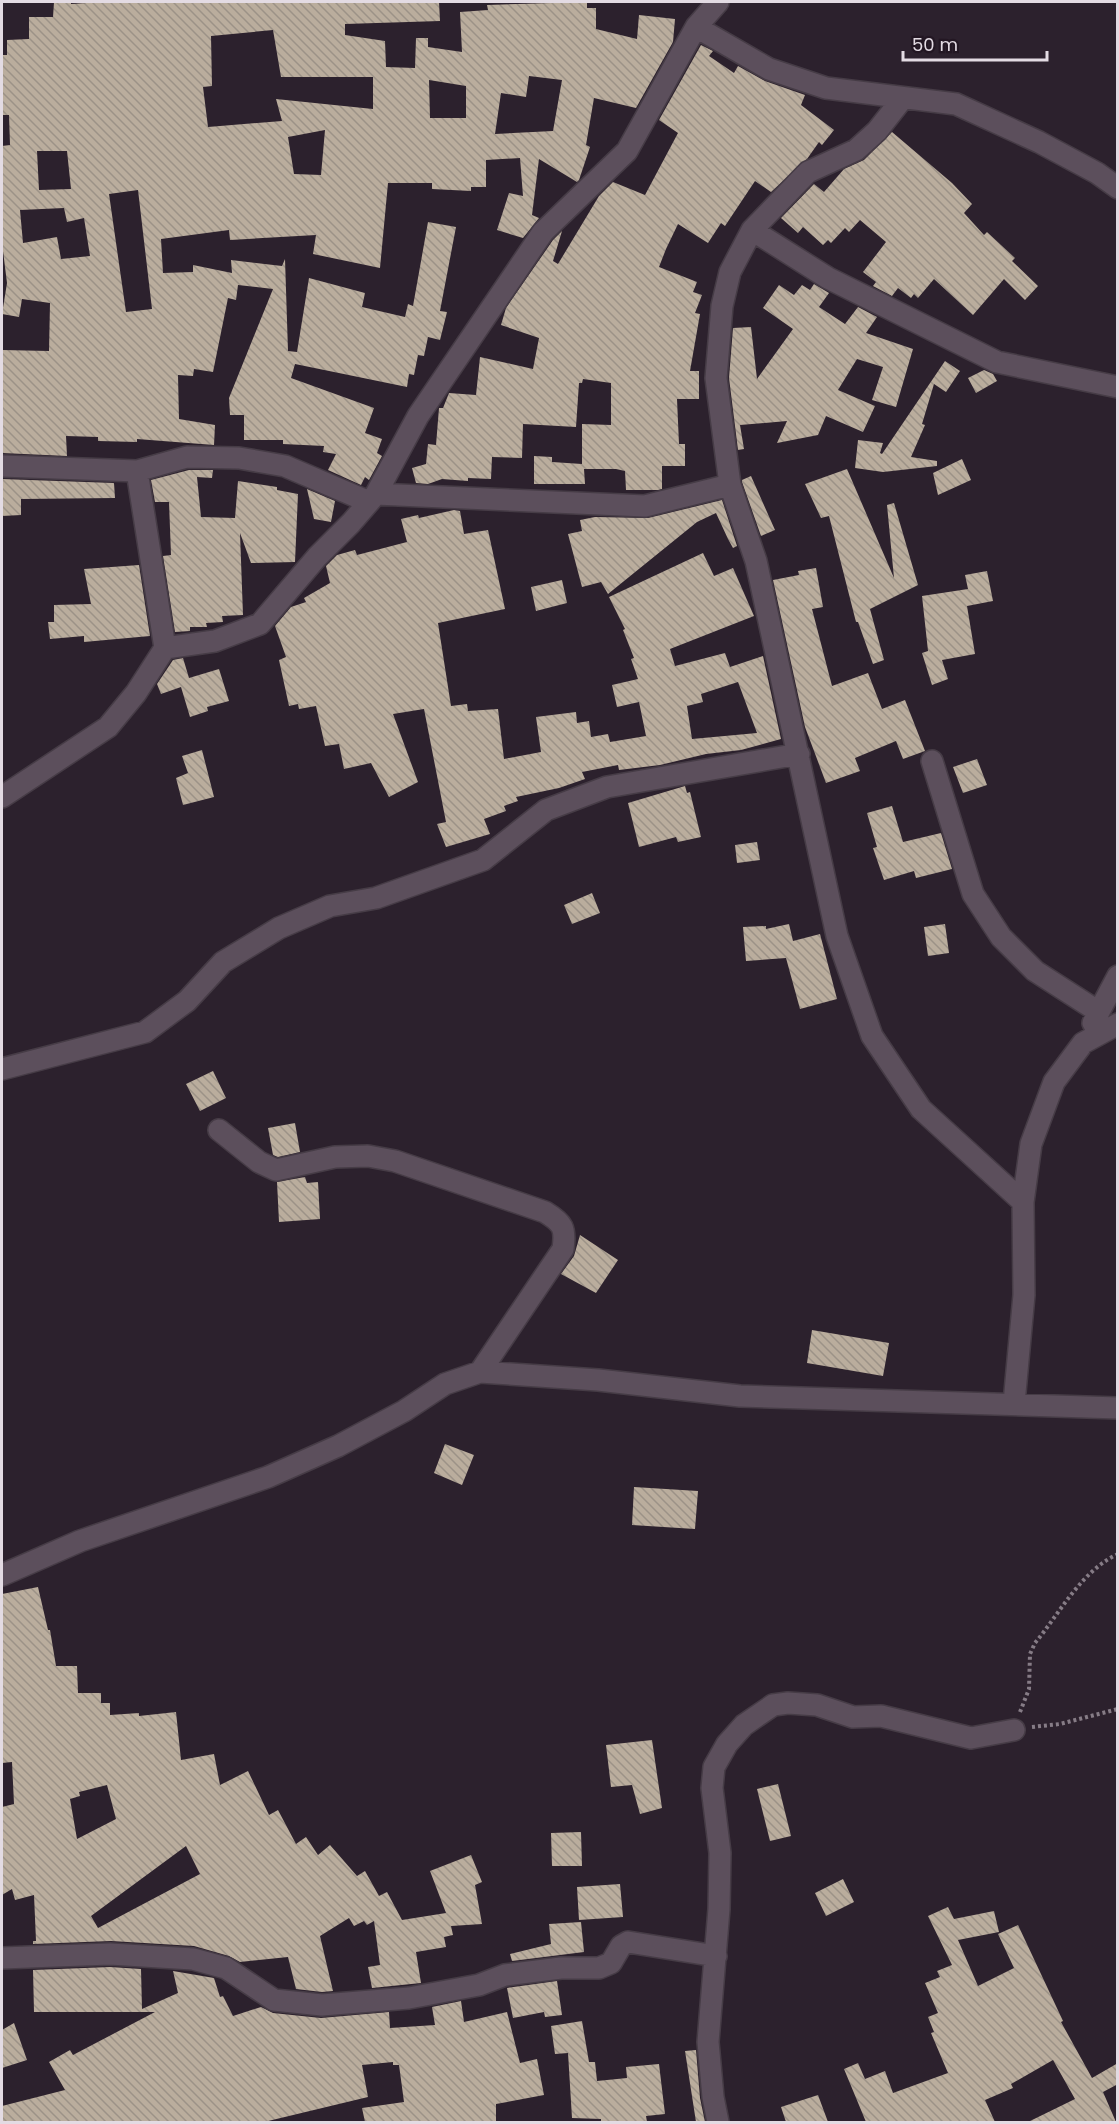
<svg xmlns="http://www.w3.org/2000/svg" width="1119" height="2124" viewBox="0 0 1119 2124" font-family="Poppins,sans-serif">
<defs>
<pattern id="building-back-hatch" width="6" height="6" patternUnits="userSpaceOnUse" patternTransform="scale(1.5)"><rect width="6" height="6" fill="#baad9d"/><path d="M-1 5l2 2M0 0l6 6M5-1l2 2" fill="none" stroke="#9c9287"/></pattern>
</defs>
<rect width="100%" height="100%" fill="#2c212d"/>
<path fill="url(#building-back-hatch)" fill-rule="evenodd" d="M54 2H71V4L102 2H439L440 21 345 24V35L385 41 386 67 415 68 416 38H428V47L462 52 460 12 488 10 487 5 587 2V8H596V29L637 39 639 15 675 19 673 42 636 108 594 98 586 145 590 147 579 180 577 182 539 159 532 215 539 218 523 238 497 230 509 193 523 196 520 158 486 160V187H471V191L432 189V183H388L380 268 313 254 316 235 230 240 229 230 161 239 163 273 193 272V265L232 273 231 260 282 266 285 259 288 351 297 352 309 278 365 293 362 307 405 317 408 304 413 306 428 222 456 227 440 311 447 312 440 340 428 337 424 356 418 355 414 375 409 374 407 387 295 364 291 378 374 408 365 433 382 439 377 453 382 456 369 480 365 477 361 485 328 470 336 454 323 452 324 446 283 444V440H244V415H230L229 398 273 289 238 285 236 300 228 298 213 372 194 369 193 376 178 375 179 419 215 425 214 445 137 439V442L98 441V437L66 436 67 456 2 453V350L49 351 50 303 22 299 19 317 2 314 7 283 2 243V146L10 145 9 115H2V55H7V40L29 39V17H53ZM273 30 281 77H373V109L276 99 282 121 208 127 203 87 212 86 211 36ZM529 76 562 80 553 131 495 134 501 93 526 97ZM429 80 466 86V118H430ZM325 130 321 175 294 174 288 137ZM37 151H67L71 189 39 190ZM138 190 152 309 126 312 109 194ZM64 208 67 222 84 218 90 256 61 259 57 237 23 243 20 210Z
M701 45 713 51 709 56 734 73 738 66 765 81 805 95 801 105 834 130 822 145 819 142 807 159 771 192 755 181 725 226 721 223 708 243 678 224 666 249 659 267 697 282 693 292 702 295 695 313 700 314 690 371H699V399H677L679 444H685V466H662V489L658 490H626L625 471 616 469H584L585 484H534V456L552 457V462L582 464V424L611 425V383L583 379 582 383H579L576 427 523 424 522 458 492 457 491 479 468 478V481L442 479 428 484 416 483 412 468 426 464 428 444 436 445 439 408H443L449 393 476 395 480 357 533 369 539 338 501 325 506 308 553 240 562 231 553 261 558 264 599 196 613 182 645 195 678 133 659 120Z
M892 132 952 183 972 204 964 213 984 235 987 232 1015 258 1012 261 1038 286 1025 300 1004 279 973 315 934 279 918 298 914 294 911 298 898 288 892 296 873 286 876 282 863 272 886 242 860 220 849 232 845 228 831 243 828 240 823 245 803 227 798 233 781 218 814 184 824 192 844 169 864 160Z
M814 284 829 293 819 307 845 324 858 307 877 317 866 333 913 349 896 407 872 400 883 367 857 359 838 390 875 406 863 432 826 416 818 435 777 443 787 421 740 425 744 449 738 450 729 378 733 328 751 327 757 379 793 329 763 308 779 285 794 295 802 285 810 290Z
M945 361 960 371 946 392 934 384 922 424 925 425 911 457 937 461V466L883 472 855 468 858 440 883 443 880 453 882 454Z
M984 370 993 374 997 381 976 393 968 378Z
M962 459 971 480 938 495 933 473Z
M847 469 894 578 887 505 894 503 918 585 870 609 884 660 873 664 858 622H856L829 516 821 518 805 484Z
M189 470H213L212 478 197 477 201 517 235 518 238 481 277 487V490L298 494 295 562 251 563 240 533 243 615 222 616 223 622 206 623 207 627H190V631L175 632 163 556 171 555 169 502H155L151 480Z
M751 476 775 530 761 536 742 482V480Z
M2 479 114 483 115 498 21 499V515L2 516Z
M307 489 335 501 331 522 314 519Z
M722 500 737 546 733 548 728 539 716 513 697 522 608 594 601 582 582 587 568 534 582 531 580 520 595 517 648 518Z
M454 510 460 511 464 534 488 530 505 609 438 623 451 706 467 704 468 711 498 709 504 759 541 752 536 717 576 712 577 723 589 721 591 737 608 734 610 742 646 736 639 702 617 707 612 685 638 679 631 659 634 658 623 630 625 629 609 597 703 553 714 576 733 568 754 616 670 649 675 666 725 653 730 667 763 656 781 739 741 750 706 754 660 765 619 770 618 765 582 772 585 779 559 788 516 797 518 801 504 806 506 811 484 819 490 834 446 847 437 824 446 822 424 709 393 714 418 782 389 797 371 763 344 769 339 744 325 746 316 706 299 709 298 704 289 706 279 660 286 657 275 626 291 607 306 602 304 598 330 583 326 566 337 555 355 550 357 555 407 542 401 519 418 515 419 518ZM738 682 757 733 692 739 687 706 703 702 701 694Z
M139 565 150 636 84 642V636L50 639 48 622H54V605L91 604 84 569Z
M816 568 823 607 812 609 832 686 868 673 882 709 905 700 925 751 903 759 896 741 855 758 860 771 826 783 805 727 773 580 799 575 798 571Z
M987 571 993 601 967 606 975 654 942 660 948 679 932 685 922 653 928 651 922 596 968 589 965 575Z
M562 580 567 603 536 611 531 587Z
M183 658 189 678 219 669 229 701 207 707 208 711 190 717 181 687 161 694 157 684 173 660Z
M202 750 214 797 183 805 176 778 188 773 182 756Z
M977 759 987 785 963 793 953 767Z
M685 786 687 793 690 792 701 837 678 842 676 837 639 847 628 803Z
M892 806 903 842 941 833 952 869 916 878 914 871 884 880 873 848 877 847 867 813Z
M757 842 760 860 737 863 735 845Z
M592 893 600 913 572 924 564 905Z
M789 924 793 941 820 934 837 999 800 1009 786 958 746 961 743 927 766 926V929Z
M945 924 949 953 928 956 924 927Z
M213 1071 226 1098 200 1111 186 1084Z
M295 1123 300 1152 278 1157 273 1155 268 1128Z
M305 1177 307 1183 318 1182 320 1219 279 1222 277 1182Z
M580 1235 618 1260 596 1293 561 1274 574 1256Z
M812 1330 889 1343 883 1376 807 1363Z
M445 1444 474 1455 462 1485 434 1473Z
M634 1487 698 1491 695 1529 632 1525Z
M38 1587 48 1630H50L56 1666H77L78 1693H101V1703H110V1715L139 1713V1716L176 1712 181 1760 214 1754 220 1785 248 1771 269 1815 278 1810 296 1844 306 1837 318 1855 330 1845 357 1876 365 1871 379 1896 387 1892 402 1920 446 1913 430 1871 471 1855 482 1882 475 1885 482 1924 451 1926 453 1935 444 1937 446 1947 416 1952 421 1983 372 1988 368 1967 380 1965 374 1921 367 1925 364 1921 354 1926 349 1918 320 1936 333 1991 322 1992 296 1989 288 1957 240 1962 229 1956 194 1946 111 1941 33 1944V1941H36L34 1895 15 1900 12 1889 2 1895V1807L14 1804 12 1762 2 1763V1594ZM107 1785 116 1819 77 1839 70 1799 80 1796 79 1792ZM186 1846 200 1874 98 1928 91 1916Z
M652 1740 662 1808 640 1814 632 1785 611 1787 606 1745Z
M778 1784 791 1836 770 1841 757 1789Z
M581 1832 582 1866H552L551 1833Z
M843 1879 854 1902 826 1916 815 1893Z
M620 1884 623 1917 579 1920 577 1887Z
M948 1907 954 1919 994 1911 999 1932 958 1940 978 1986 1014 1968 998 1934 1018 1925 1063 2021 1061 2022 1092 2078 1118 2063V2084L1103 2092 1116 2122H1028L1075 2099 1053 2060 1011 2084 1013 2088 985 2100 995 2122H866L844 2069 858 2063 865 2079 885 2071 893 2093 948 2073 931 2033 934 2032 928 2017 938 2013 925 1983 940 1977 937 1971 952 1965 928 1916Z
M581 1922 584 1952 512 1961 510 1954 551 1944 549 1924Z
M110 1967 141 1969 142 2009 178 1993 173 1971 214 1978 220 1997 223 1996 233 2016 261 2007 273 2013 321 2018 389 2012 390 2028 435 2025 432 2007 461 2001 464 2022 507 2012 520 2063 537 2059 544 2095 496 2104V2122H365L362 2108 404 2102 399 2065H393V2062L362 2065 368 2097 264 2122H2V2106L65 2090 49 2062 70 2050 73 2055 155 2012H34L33 1970Z
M557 1981 562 2015 545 2017 544 2012 513 2018 507 1988Z
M582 2021 589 2062H595L597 2081 627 2078 626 2067 659 2064 665 2114 646 2116 647 2122H601V2119L572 2118 568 2053 555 2054 551 2026Z
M14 2023 27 2060 2 2068V2030Z
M696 2050 700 2098 705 2122H696L685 2051Z
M818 2095 828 2122H786L781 2107Z"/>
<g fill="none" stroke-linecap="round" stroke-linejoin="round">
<g stroke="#463c46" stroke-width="24">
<path id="minor" d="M696 27 769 69 826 88 956 104 1039 142 1097 173 1118 188
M903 98 877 131 856 150 808 172 752 230 730 272 722 306 716 378 730 485 756 561 837 936 872 1036 921 1109 1023 1202
M752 230 828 278 997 362 1118 387
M2 466 137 471 187 457 239 458 285 466 369 502
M137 471 165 648
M376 494 645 506 730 485
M932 761 973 894 1001 937 1035 971 1099 1012
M2 797 108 727 136 693 165 648 215 641 260 624 317 557 351 523 376 494 418 416 543 232 627 151 696 27 718 2
M1093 1023 1118 976
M2 1069 145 1032 187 1001 223 962 279 928 330 906 376 898 483 860 546 810 607 787 799 754
M219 1130 259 1162 276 1170 335 1157 368 1156 395 1161 545 1212C563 1223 566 1228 563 1249L480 1372
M1014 1403 1024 1295 1023 1202 1031 1144 1054 1082 1083 1043 1118 1024
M2 1575 80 1541 268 1477 338 1446 404 1411 445 1384 480 1372 598 1380 740 1396 1118 1408
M2 1958 110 1954 193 1959 226 1968 274 2000 322 2005 409 1998 479 1985 505 1975 561 1968H599L611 1963 621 1946 628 1942 716 1956
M718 2122 713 2097 708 2042 719 1909 720 1853 712 1788 714 1767 727 1744 744 1725 773 1705 788 1703 817 1705 853 1717 881 1716 971 1738 1014 1730"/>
</g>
<path stroke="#867c86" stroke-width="4" stroke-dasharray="3 3" stroke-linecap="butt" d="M1020 1712 1029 1689 1030 1654 1035 1643C1060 1613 1081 1571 1118 1554
M1032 1727 1060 1724 1118 1709"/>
<use href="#minor" stroke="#5c4f5c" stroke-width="21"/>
</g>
<rect width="1119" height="2124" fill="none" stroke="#e3dbe3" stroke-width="6"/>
<path d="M903 51v9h144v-9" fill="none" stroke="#e3dbe3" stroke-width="3"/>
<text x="912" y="51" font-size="18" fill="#e3dbe3" stroke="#231723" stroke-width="4.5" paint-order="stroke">50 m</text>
</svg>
